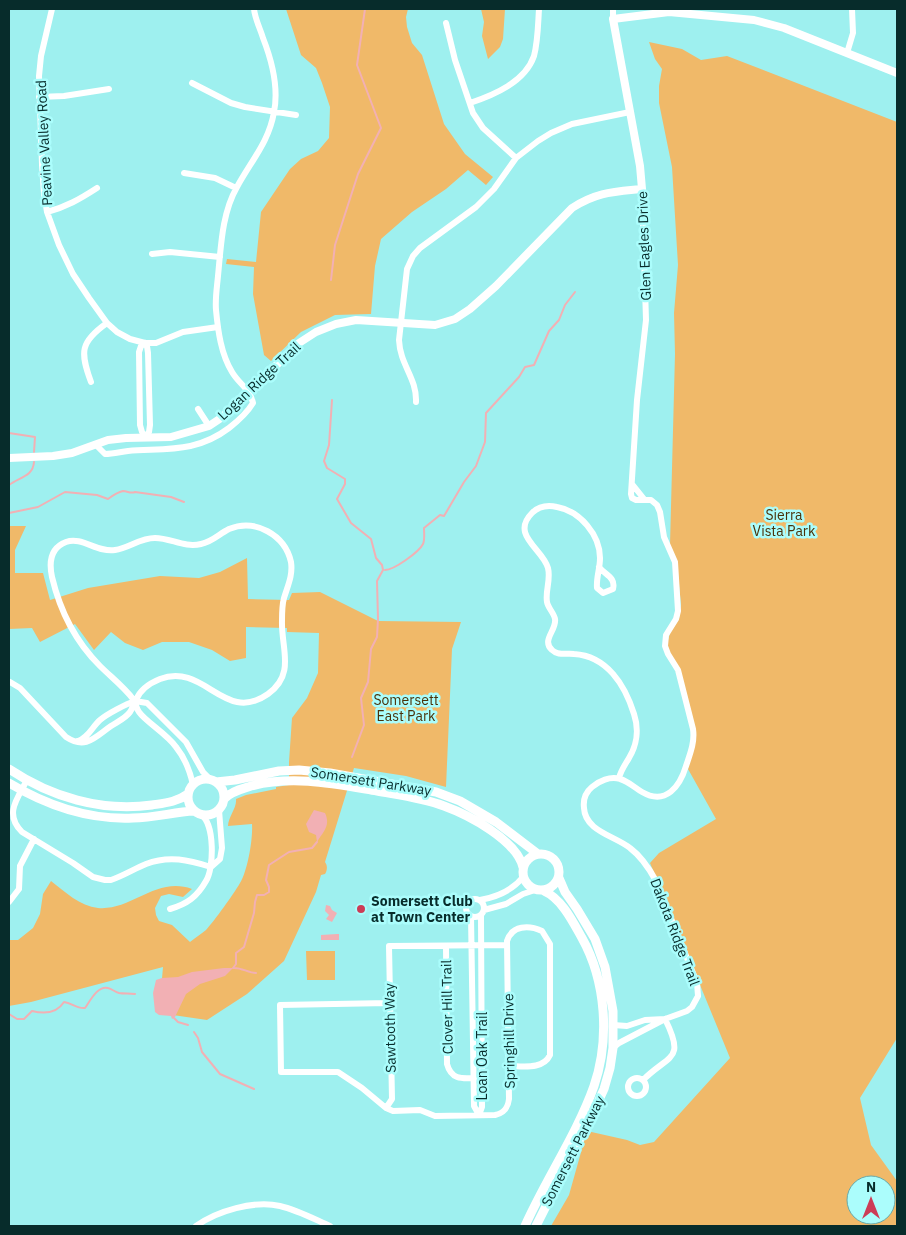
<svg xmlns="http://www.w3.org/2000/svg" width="906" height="1235" viewBox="0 0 906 1235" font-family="'IBM Plex Sans',sans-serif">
<rect width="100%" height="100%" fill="#9ef0ef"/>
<path fill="#f0b969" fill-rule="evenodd" d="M286 9H408L406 17 407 27 412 43 422 55 444 124 465 154 493 177 486 185 468 170 446 189 412 212 381 239 375 266 371 314 335 315 301 332 271 361 264 355 253 294 254 267 226 264 227 259 256 262 261 212 290 169 301 159 318 151 329 138 330 107 322 83 316 68 301 55Z
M481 9H505L503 39 500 47 488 59 482 36 484 22Z
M649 42 682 49 701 60 727 56 897 122V1038L860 1098 871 1145 897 1181V1226H551L569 1195 587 1131 627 1140 640 1145 654 1142 730 1058 650 863 659 853 716 819 688 769 696 735 667 644 670 633 679 619 681 605 677 563 670 545 675 354 674 313 678 265 672 167 659 103V86L662 69 655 59ZM856 1185H886V1215H856Z
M9 526H26L15 550V573H43L50 600 88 588 160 576 199 578 220 572 247 558 248 599 289 600 292 593 320 592 378 621 461 622 452 649 446 787 406 776 354 768 325 862C328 866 327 871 325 874L321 875 316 892 284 961 247 994 207 1020 159 1013 163 967 31 1002 9 1006V940H18L33 928 40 914 43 894 51 881C65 892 80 906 98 908 132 911 156 876 192 889L183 897 169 894 161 896 155 908 156 915 159 921 172 925 190 942C195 938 201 934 206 930 215 920 233 895 240 883 248 870 253 838 252 824L228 826C228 817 237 808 236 799L246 795 276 789V787L289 785V762L292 718 307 698 318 673 319 633 287 632V628L246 627V658L230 661 212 650 189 642H162L143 650 125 643 111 632 94 650 75 624 40 642 32 628 9 629Z
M306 951H335V980H307Z"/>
<path fill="#f2b0b4" d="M314 810 325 813C331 826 323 832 317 842L316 835 309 832 306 824Z
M326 905 330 906 332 910 337 913 332 922 326 919 329 915 325 911Z
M337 934H339V940H321V935Z
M224 968H233L225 976 200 984 186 994 175 1017 172 1019 171 1016 159 1015 155 1012 153 993 156 980 162 978 178 977 192 972Z"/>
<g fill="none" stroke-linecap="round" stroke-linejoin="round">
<path stroke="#f2b0b4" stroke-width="2" d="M331 280 335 245 358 174 381 128 357 65 365 9
M332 400 329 445 324 461 327 468 345 479V484L337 499 351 523 371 539 376 558 382 565 383 570 377 581 378 619 377 637 371 649 368 682 361 698 364 725 352 757
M9 433 35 437 34 452
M9 485C19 477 33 477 34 462
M9 513 38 507 65 492 97 495 108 499C112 496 118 492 123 491 128 491 130 494 135 492L171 497 184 502
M385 570C394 570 419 552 423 544 425 540 424 533 424 528L440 515 444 516 464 482 476 466 485 442 486 413 519 377 525 367 534 365 549 331 559 320 565 305 575 292
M256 973C248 973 241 967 233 968L236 964V953L244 947 254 913 255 902 257 895H264L269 892V887L266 880 269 865 289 852 312 848 317 842
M9 1014 17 1019H24L32 1011C44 1014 57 1013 64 1002 72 1003 77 1009 85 1008 90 1001 98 985 108 988 112 989 115 992 119 993 124 994 130 993 135 994
M174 1018 178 1022 188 1025
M194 1032 198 1038 202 1052 220 1074 254 1089"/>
<path stroke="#fff" stroke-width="6" d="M52 9 41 56 39 76 42 165 44 194 47 212 59 245 73 274 89 298 107 323 117 332 130 339 145 343H156L183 332 218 327
M613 9V19
M446 23 455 60 473 113 483 128 516 158
M847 53 853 33 852 9
M192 83 231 103 245 107 296 115
M39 97 64 96 109 89
M470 103C494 95 525 82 534 56 538 41 538 24 539 9
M184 173 215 178 236 188
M47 212C66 207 80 199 97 188
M152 254 170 252 220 257
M145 343 147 346 148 353 150 425 149 432 146 437 142 432 140 425 139 352 141 346Z
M91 382C80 352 80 342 107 323
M416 402C417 378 400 365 399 340L407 269 413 256 420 248 476 207 494 189 516 158 538 141 551 133 572 124 630 112
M198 409 209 426
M96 445 105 454C113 454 120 452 128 451 166 448 196 453 229 428 238 421 247 413 253 403 250 389 239 384 232 372 221 354 218 331 216 310 215 299 217 287 218 276 221 246 222 213 237 187 251 161 269 142 274 112 279 87 272 61 263 38 260 28 255 19 254 9
M632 484 644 499
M599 567C605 575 616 577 613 589L603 593 597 588C596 578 600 569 600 558 600 535 580 511 557 507 548 505 539 506 532 513 510 535 543 549 548 568 551 580 545 591 547 602 548 608 554 613 555 619 557 630 541 640 552 650 558 656 566 653 574 654 607 656 625 685 634 714 639 729 637 745 629 758 625 765 621 770 619 778
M10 682 20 688 66 737C86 750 95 737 111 726 117 722 126 718 130 712 132 709 134 704 136 700 140 690 150 683 160 679 205 662 224 725 268 694 296 674 281 648 282 621 282 613 282 605 284 598 288 585 293 575 291 562 285 535 255 518 229 529 219 534 212 542 201 544 184 548 171 538 155 538 140 538 129 548 115 550 97 553 82 536 66 542 50 548 49 563 52 577 60 611 75 641 100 666 111 677 124 687 133 699 136 703 136 708 139 712 146 722 167 734 176 747 185 758 190 771 193 785
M135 701 147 703 186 742 203 772 211 780
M78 741C89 737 92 727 100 720 107 714 126 704 135 701
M27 780C17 799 4 814 22 832L73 863 93 877 105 880H111C123 876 134 869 146 864 169 855 189 860 211 867
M211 867 220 859 222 848 219 810
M466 908a9 9 0 1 1 18 0a9 9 0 1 1-18 0Z
M480 900C497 897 512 891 523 877
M9 902 19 889 20 866 34 839
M170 909C187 904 197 897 206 881 214 869 215 823 201 815
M484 910 506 904 523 894 535 890
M471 916 474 1106 479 1115
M446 946 447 1064C451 1079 461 1079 474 1078
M389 1003 280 1005 281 1072H338L362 1088 386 1108 393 1111 420 1110 435 1116 495 1115C504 1113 508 1108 509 1099L507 941C512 925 529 925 542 931L550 944V1055C543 1070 523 1066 509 1066
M613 1025 627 1026 645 1020 665 1019
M613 1048 619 1043 665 1019 687 1011 692 1007 698 996 697 983 656 881C649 868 642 857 630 848 615 836 585 831 584 808 583 800 586 792 592 787 599 781 610 776 620 779 628 781 635 788 642 792 666 806 680 786 686 766 690 754 695 742 693 729L678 670 668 654 665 646 666 635 676 619 678 611 675 562 664 537 660 512 657 505 651 500H636L632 498 631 494 637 400 646 320 642 189
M628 1087a9 9 0 1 1 18 0a9 9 0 1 1-18 0Z
M643 1080C669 1054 686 1061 665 1019
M386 1108 392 1099 389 946 507 945
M479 1115 482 1107 481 916
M196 1226C217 1211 254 1200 280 1206 297 1210 314 1219 330 1226"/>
<path stroke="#fff" stroke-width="8" d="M9 458 53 456 72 453 108 440 126 438 171 437 209 426 221 418 249 392 299 343 316 332 336 324 356 320 435 325 455 319 470 309 496 286 572 208C597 192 613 192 642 189L640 166 613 19 669 12 754 20 784 28 897 73"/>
<path stroke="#fff" stroke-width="9" d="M9 769C51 797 101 812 152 805 165 803 177 802 188 794
M188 797a18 18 0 1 1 36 0a18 18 0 1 1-36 0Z
M216 782 235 780 279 771 299 770 330 773 436 792 460 801 496 822 538 854
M9 783C46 805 89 820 133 818 154 818 174 812 194 811
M224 799C231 791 242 789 251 786 293 775 335 784 377 791 399 795 423 798 444 806 469 815 516 840 523 867
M523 872a18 18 0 1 1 36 0a18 18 0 1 1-36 0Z
M525 1226C546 1179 577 1134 594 1086 610 1039 606 981 582 938 573 922 562 899 544 891
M536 1226 594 1111 604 1089 610 1068 613 1048V1011L605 967 595 939 577 909 565 892 559 878"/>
</g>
<circle fill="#cc3c56" stroke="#abfdfc" stroke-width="2" cx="361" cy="909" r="5"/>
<g text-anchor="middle" stroke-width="5" stroke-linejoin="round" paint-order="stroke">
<g font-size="14" fill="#072c2b" stroke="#abfdfc">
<text transform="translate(44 143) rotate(-93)" y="5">Peavine Valley Road</text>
<text transform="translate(644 246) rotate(-92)" y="5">Glen Eagles Drive</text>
<text transform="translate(259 381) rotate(-43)" y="5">Logan Ridge Trail</text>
<text transform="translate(371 781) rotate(9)" y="5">Somersett Parkway</text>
<text transform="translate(675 932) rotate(69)" y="5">Dakota Ridge Trail</text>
<text transform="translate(447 1007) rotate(-91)" y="5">Clover Hill Trail</text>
<text transform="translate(390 1028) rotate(-91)" y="5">Sawtooth Way</text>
<text transform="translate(509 1041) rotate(-91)" y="5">Springhill Drive</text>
<text transform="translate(482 1056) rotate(-90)" y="5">Loan Oak Trail</text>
<text transform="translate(573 1151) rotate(-63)" y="5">Somersett Parkway</text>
</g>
<g font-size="14" fill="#493109" stroke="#abfdfc">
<text x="784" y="520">Sierra<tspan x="784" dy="16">Vista Park</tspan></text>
<text x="406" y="705">Somersett<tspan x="406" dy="16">East Park</tspan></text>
</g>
<g font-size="14" font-weight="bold" fill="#072c2b" stroke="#abfdfc" text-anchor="start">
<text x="371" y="906">Somersett Club<tspan x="371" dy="16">at Town Center</tspan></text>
</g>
</g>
<rect width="906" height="1235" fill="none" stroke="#072c2b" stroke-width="20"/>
<g transform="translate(871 1200)"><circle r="24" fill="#abfdfc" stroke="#69a9a8"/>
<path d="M0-4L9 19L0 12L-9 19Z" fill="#cc3c56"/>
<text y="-8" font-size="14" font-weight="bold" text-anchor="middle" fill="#072c2b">N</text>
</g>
</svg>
